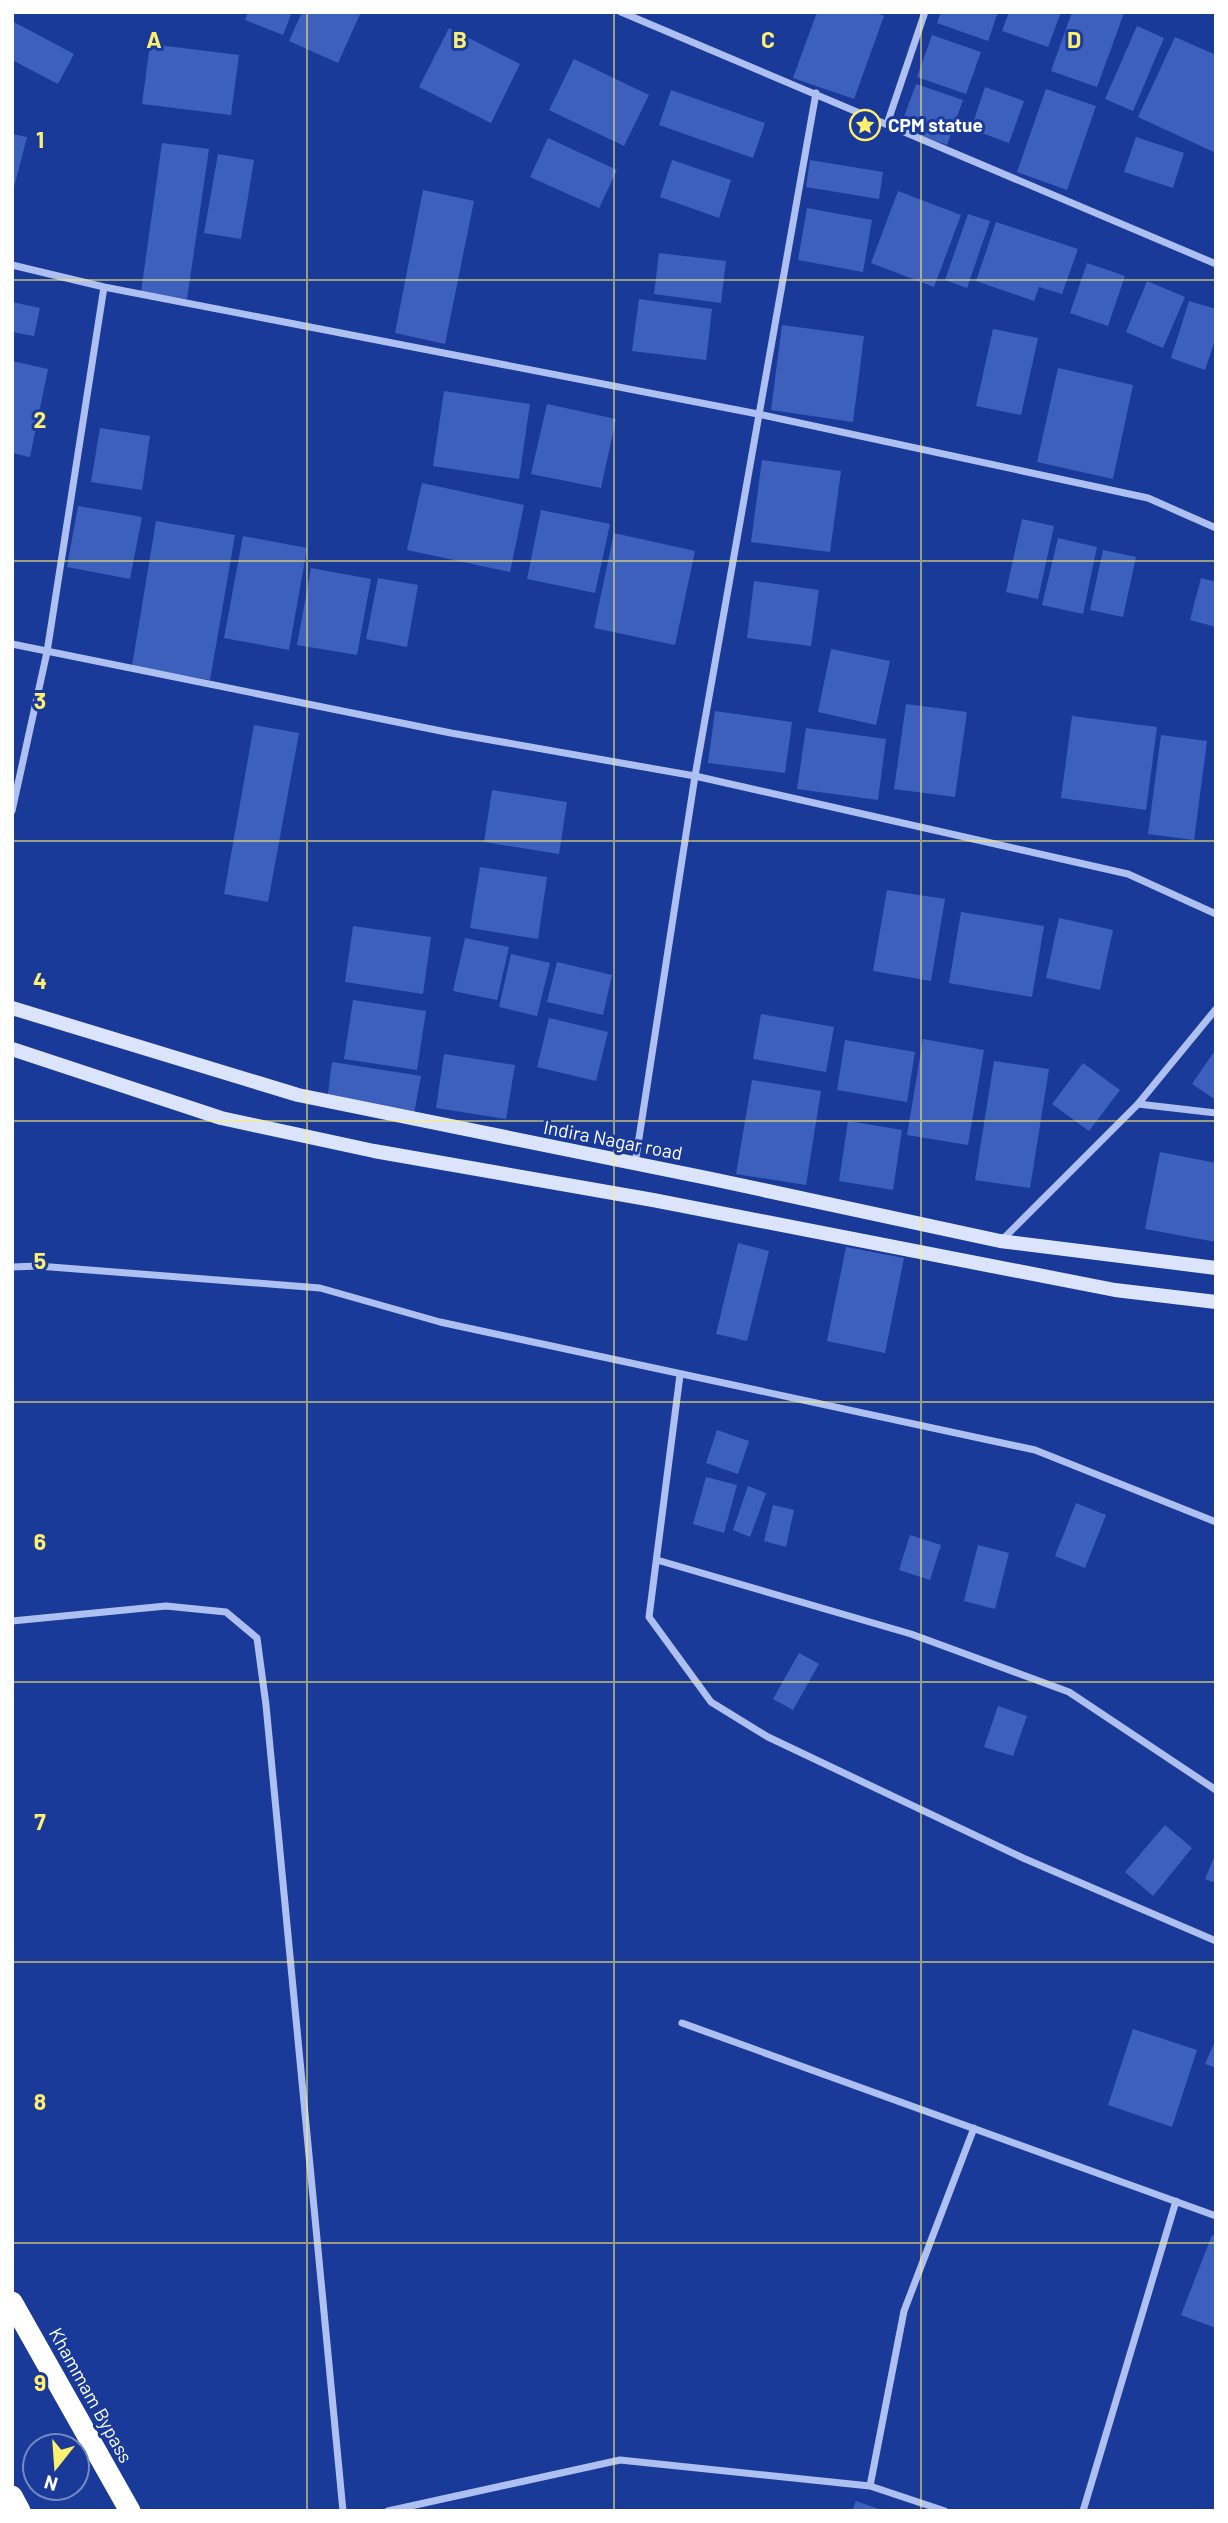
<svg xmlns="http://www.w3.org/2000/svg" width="1228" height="2523" viewBox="0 0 1228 2523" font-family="Barlow,sans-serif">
<rect width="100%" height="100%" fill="#193a98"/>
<path fill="#3e60bd" d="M248 12H292L283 35 245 20Z
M302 12H361L338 63 289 41Z
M817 12H874L884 16 854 99 793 78Z
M941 12H998L988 41 937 23Z
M1009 12H1061L1048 47 1002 31Z
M1072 12 1124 13 1097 87 1051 71Z
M12 21 74 54 58 84 12 60Z
M1137 26 1164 38 1133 111 1105 99Z
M449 28 520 64 491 123 419 87Z
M932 35 981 52 966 94 917 77Z
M1175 37 1216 55V153L1138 117Z
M150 44 239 55 231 115 142 104Z
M574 59 649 95 624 146 549 110Z
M916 84 963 100 947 145 900 128Z
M985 87 1024 101 1009 143 971 129Z
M1046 89 1096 106 1067 190 1017 172Z
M671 90 765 123 753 158 659 125Z
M12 134 27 137 13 191H12Z
M1136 137 1184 153 1173 188 1124 172Z
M548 138 617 170 599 208 530 177Z
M162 143 209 149 187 299 141 292Z
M218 154 254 160 241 239 204 233Z
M672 160 731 180 719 218 660 197Z
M810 160 883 172 879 199 806 187Z
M423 190 474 201 445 344 395 333Z
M898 191 961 215 934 287 871 263Z
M807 208 872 220 863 272 798 260Z
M968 214 990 221 967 288 945 280Z
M996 222 1078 249 1062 294 1039 287 1034 301 976 281Z
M659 253 726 261 721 303 654 294Z
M1087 263 1125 276 1108 326 1070 313Z
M1147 281 1185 297 1163 348 1126 332Z
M639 299 712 309 706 360 632 351Z
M1189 301 1216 309V337L1205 370 1171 358Z
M12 302 40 308 34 336 12 332Z
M782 325 864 336 853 422 771 410Z
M993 329 1038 338 1021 415 976 406Z
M12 361 48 369 30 457 12 453Z
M1058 368 1133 385 1113 479 1037 462Z
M444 391 530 404 519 479 433 466Z
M547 404 616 419 601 488 531 474Z
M100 428 150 436 142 490 91 482Z
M762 460 841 471 830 552 751 542Z
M422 483 524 505 510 572 407 550Z
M78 506 142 517 130 579 67 567Z
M541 510 610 524 595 593 527 579Z
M1022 519 1054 526 1038 599 1006 592Z
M156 521 235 535 210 680 132 666Z
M614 533 695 551 675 645 594 628Z
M243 536 307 548 289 650 224 638Z
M1058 538 1097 547 1083 614 1042 605Z
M1103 550 1136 557 1123 617 1090 610Z
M311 568 371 579 357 655 297 645Z
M378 578 418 585 407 647 366 639Z
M1201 578 1216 582V627L1190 620Z
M754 581 819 590 811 646 747 638Z
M831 649 890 661 876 725 818 712Z
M906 704 967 712 955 797 894 789Z
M715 711 792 722 785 773 708 763Z
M1072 716 1157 727 1146 810 1061 798Z
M254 725 299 733 268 902 224 894Z
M806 728 886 739 878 800 797 789Z
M1161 735 1207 741 1194 840 1148 834Z
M492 790 567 802 559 854 484 842Z
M480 867 547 877 538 939 470 928Z
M887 890 945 899 931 981 873 971Z
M961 912 1044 926 1032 997 949 983Z
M1059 918 1113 930 1100 990 1046 978Z
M353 926 431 937 423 994 345 982Z
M465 938 509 947 497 1000 453 991Z
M511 954 550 963 537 1016 499 1007Z
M557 962 612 975 603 1015 547 1002Z
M353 1000 426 1011 417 1070 344 1059Z
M761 1014 834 1027 826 1072 753 1059Z
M549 1018 608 1032 596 1081 537 1067Z
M923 1039 984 1050 968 1145 907 1135Z
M845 1040 915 1052 907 1102 837 1090Z
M1216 1049V1100L1192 1084Z
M444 1054 515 1065 506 1119 436 1108Z
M994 1061 1049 1069 1030 1188 975 1180Z
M332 1062 421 1076 414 1114 327 1101Z
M1083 1063 1120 1090 1089 1131 1052 1104Z
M752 1080 821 1091 806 1185 736 1174Z
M848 1121 902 1130 893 1190 839 1181Z
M1160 1152 1216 1163V1242L1145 1229Z
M738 1243 769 1251 747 1341 716 1334Z
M846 1247 904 1258 885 1353 827 1341Z
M717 1430 749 1441 738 1474 706 1463Z
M706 1477 737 1485 724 1533 693 1524Z
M748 1486 766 1493 750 1537 733 1530Z
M1076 1503 1106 1515 1085 1568 1055 1556Z
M773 1505 794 1510 786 1547 764 1541Z
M910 1535 941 1545 930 1580 899 1570Z
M978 1545 1009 1553 995 1609 964 1601Z
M799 1653 819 1664 793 1710 773 1699Z
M998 1706 1027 1716 1013 1756 984 1747Z
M1165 1825 1192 1848 1153 1896 1125 1872Z
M1216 1853V1883L1205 1879Z
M1133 2029 1197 2050 1172 2127 1108 2105Z
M1216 2039V2068L1205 2064Z
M1212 2235 1216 2237V2328L1181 2315Z
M856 2501 882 2510V2511H852Z"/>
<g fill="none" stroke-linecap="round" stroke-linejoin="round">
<path stroke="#aec0f1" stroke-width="7" d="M621 12 1216 264
M887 124 925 12
M12 265 104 287 758 414 1148 498 1216 528
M12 644 451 733 695 776 1128 874 1216 914
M12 811 47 652 104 287
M1138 1104 1216 1113
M635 1164 695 776 816 93
M1001 1241 1138 1104 1216 1009
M12 1267 38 1266 320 1288 440 1322 1035 1450 1216 1522
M680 1375 649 1617 711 1702 768 1737 1023 1858 1216 1941
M657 1560 911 1634 1069 1692 1216 1790
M12 1621 166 1606 226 1612 257 1638 266 1705 343 2511
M682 2023 1216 2216
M870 2486 945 2511
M388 2511 620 2460 870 2486 904 2311 974 2128
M1083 2511 1176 2201"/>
<path stroke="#dce4fc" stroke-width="14" d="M12 1008 298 1095 712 1179 1000 1241 1216 1268
M12 1049 221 1118 374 1151 653 1200 1115 1290 1216 1302"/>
<path stroke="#fff" stroke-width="21" d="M12 2302 130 2511
M12 2496 20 2511"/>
</g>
<path fill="none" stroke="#ffef6e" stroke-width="2" stroke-opacity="0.55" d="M307 12V2511M614 12V2511M921 12V2511M12 280H1216M12 561H1216M12 841H1216M12 1121H1216M12 1402H1216M12 1682H1216M12 1962H1216M12 2243H1216"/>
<defs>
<g id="sight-ring" transform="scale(1.575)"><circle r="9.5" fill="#193a98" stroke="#ffef6e" stroke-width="1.5"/><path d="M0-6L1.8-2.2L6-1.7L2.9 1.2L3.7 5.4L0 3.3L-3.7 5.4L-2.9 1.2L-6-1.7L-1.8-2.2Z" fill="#ffef6e"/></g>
</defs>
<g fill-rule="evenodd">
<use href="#sight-ring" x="865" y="125"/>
</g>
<g text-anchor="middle" stroke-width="6" stroke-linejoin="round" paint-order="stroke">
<g font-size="19" font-weight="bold" fill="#fff" stroke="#193a98" text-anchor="start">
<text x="888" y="132">CPM statue</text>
</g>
<g font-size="19" fill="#fff" stroke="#193a98">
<text transform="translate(613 1140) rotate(11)" y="7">Indira Nagar road</text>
<text transform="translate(91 2395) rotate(61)" y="7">Khammam Bypass</text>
</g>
</g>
<g font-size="23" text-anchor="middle" font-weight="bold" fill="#ffef6e" stroke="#193a98" stroke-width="6" stroke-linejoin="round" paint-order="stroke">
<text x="154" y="48">A</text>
<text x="460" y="48">B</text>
<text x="768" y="48">C</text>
<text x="1074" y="48">D</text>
<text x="40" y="148">1</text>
<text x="40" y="428">2</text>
<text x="40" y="709">3</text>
<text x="40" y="989">4</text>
<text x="40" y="1269">5</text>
<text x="40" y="1550">6</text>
<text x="40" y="1830">7</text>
<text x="40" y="2110">8</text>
<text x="40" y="2391">9</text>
</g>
<rect width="1228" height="2523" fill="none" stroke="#ffffff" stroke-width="28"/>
<g transform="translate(56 2467) rotate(197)"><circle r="33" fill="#193a98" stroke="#7589c1" stroke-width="2"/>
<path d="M0-5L12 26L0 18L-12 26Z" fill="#ffef6e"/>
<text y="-10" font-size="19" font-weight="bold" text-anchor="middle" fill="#ffffff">N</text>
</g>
</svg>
